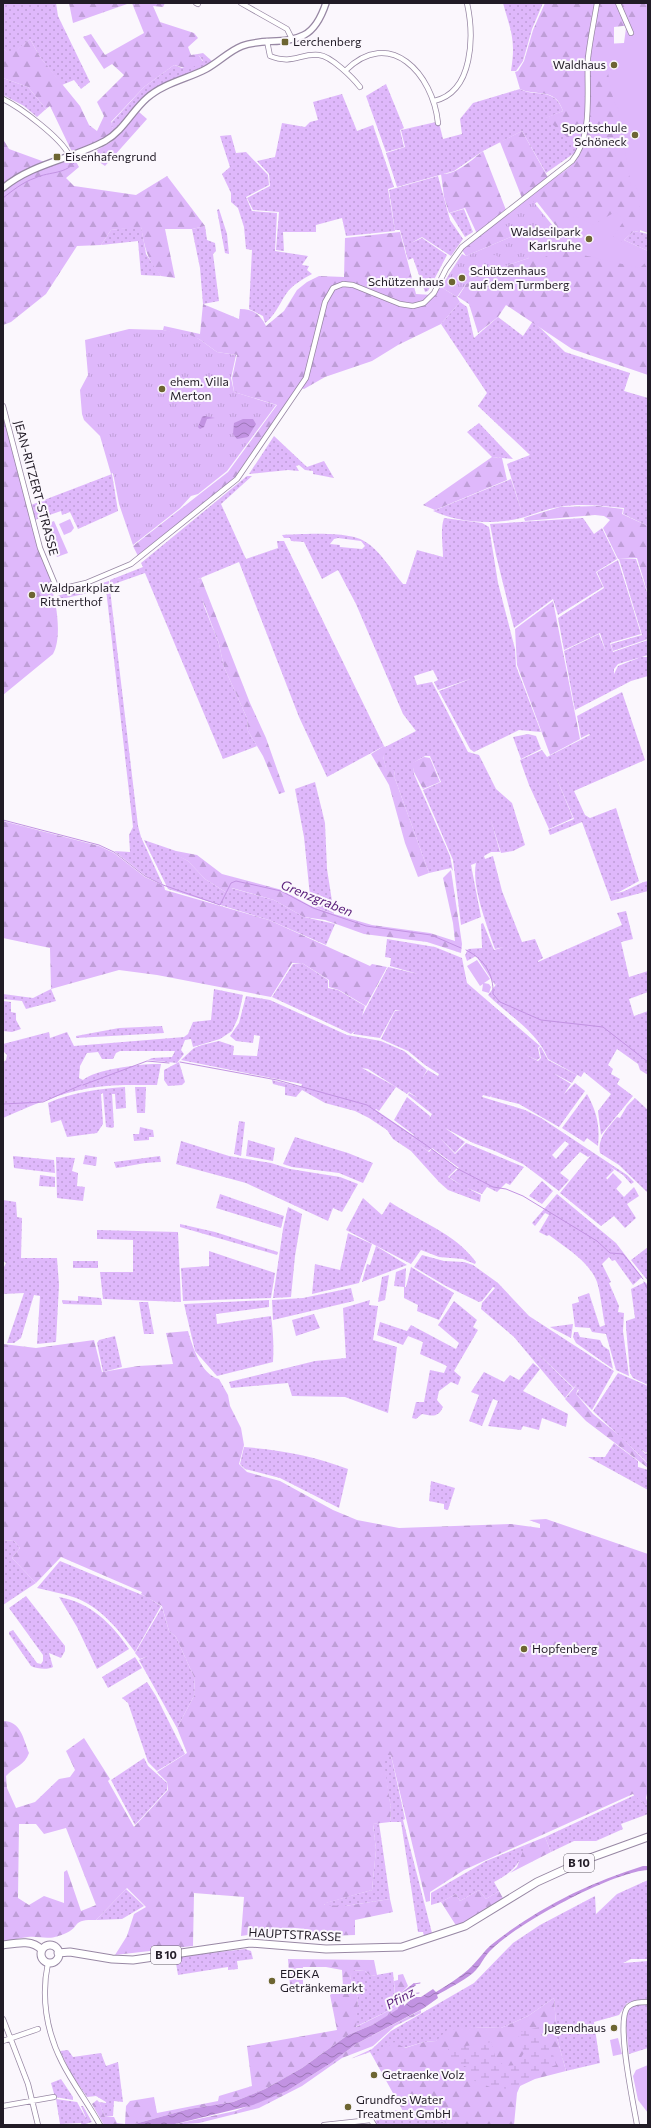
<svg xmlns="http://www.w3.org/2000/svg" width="651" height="2128" viewBox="0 0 651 2128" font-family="Commissioner,sans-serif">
<defs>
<pattern id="grass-dots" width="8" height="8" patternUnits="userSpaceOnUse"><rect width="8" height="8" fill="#dfb8fb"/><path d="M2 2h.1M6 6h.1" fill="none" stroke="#bf9ed7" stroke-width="1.8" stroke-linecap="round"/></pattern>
<pattern id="forest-firs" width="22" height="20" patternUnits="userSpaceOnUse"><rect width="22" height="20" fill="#dfb8fb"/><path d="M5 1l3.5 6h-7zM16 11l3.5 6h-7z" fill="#bf9ed7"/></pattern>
<pattern id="wetland-marsh" width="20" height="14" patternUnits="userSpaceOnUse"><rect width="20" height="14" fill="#dfb8fb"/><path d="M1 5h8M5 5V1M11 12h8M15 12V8" fill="none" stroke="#bf9ed7"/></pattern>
<pattern id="park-tufts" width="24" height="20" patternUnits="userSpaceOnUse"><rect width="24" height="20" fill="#dfb8fb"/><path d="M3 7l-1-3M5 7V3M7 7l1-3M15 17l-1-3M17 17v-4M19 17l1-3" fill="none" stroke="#bf9ed7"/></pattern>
<pattern id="water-waves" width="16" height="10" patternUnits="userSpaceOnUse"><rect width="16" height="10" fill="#c293e2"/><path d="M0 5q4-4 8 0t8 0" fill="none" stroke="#9d77b7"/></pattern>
</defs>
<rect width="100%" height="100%" fill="#fbf7fd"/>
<path fill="url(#grass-dots)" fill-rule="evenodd" d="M3 3H56L58 16 90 82 81 89 74 80 62 85 40 57 30 39 10 56 3 48Z
M503 3H543L532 29 523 61 516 71H511C516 40 511 32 503 3Z
M203 53 213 62 157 88 114 132 111 123 144 87 174 65 182 68 203 61 198 54Z
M3 78 28 87 46 109 37 117 24 106 3 95Z
M386 84 404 128 400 130 404 147 386 152 366 96Z
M520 89C536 98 554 86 563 111L546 118 578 146 576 152 546 173 522 131 483 151 454 171 397 187 386 153 405 147 401 130 436 122 439 123 443 139 462 134 460 119 473 103Z
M342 94 357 131 373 125 394 187 388 189 395 231 346 236 342 218 316 225V232H283L284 251 276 250 279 212 253 210 247 198 270 186 269 174 257 161 275 157 282 123 305 127 310 122 318 120 313 102Z
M231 135 236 153 246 152 268 175 269 185 246 197 252 211 277 213 275 251 308 256 302 265 309 266 307 270 312 274C304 278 296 283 289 290 280 301 277 314 265 323L263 316 249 309 252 250 246 249 244 227 238 208 231 202V193L222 174 230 167 220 136Z
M438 176 450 220 463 239 451 256 422 237 411 243 422 238 447 255 428 291 425 292 413 258 408 260 400 230H395L389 190Z
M219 209 227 234 229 254 225 253 217 210Z
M464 209 473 232 465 237 450 213Z
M141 226 146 254 161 276 141 275 138 241 101 245 111 230Z
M205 226 207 240 215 243 216 251 213 254 219 301 203 304 200 268 192 229Z
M634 231 648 234V251L624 240Z
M460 302 467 307 474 338 498 317 523 336 533 321 565 352 630 373 624 391 648 398V526L623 514 624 508C603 506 580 503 559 507 546 509 532 515 521 518 493 525 459 523 433 511L511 479 523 516 507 464 530 455 478 406 487 393 441 324Z
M479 423 513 459 492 457 467 432Z
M274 436 307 467 324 461 334 478 313 474V471L305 470 299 465 296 466 299 471 288 470 249 474Z
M112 474 118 511 78 529 70 512 62 515 61 511 35 520 31 505Z
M247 476H252L221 504 246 559 278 548 277 541H284L384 746 327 777 299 717 239 562 198 579 204 606 219 644 224 667 247 718 248 731 257 746 223 759 145 573 111 585 110 580 143 567 141 563Z
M444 518 482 523 489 527 498 583 515 649 516 666 541 732 519 730 474 752 470 749 439 691 473 678 438 690 434 682 438 680 433 670 414 676 417 685 432 682 468 752 479 755 496 789 512 803 525 845 513 851 501 853 490 817 500 852H491L484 856 485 859 493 856 502 891 522 942 535 939 543 958 538 961V962L622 925 617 913 626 911 633 939 621 942 629 977 648 971V992L629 999 634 1016 648 1011V1075L640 1070 638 1064 617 1049 608 1065 613 1069 611 1074 620 1079 617 1084 633 1096 601 1135 598 1111 611 1094 584 1072 581 1077 548 1059C538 1032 508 1015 488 995L498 982 495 985 476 956 467 961 465 955 468 949 482 948 481 924 483 923 494 950 504 947 495 949C488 928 471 886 476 863L471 865 481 917 461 925 453 860 423 790 441 782 430 756H425L413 763 414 774 450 856 453 871 451 868 429 873 394 776 395 771 386 769 383 756 385 747 416 731 403 714 356 604 338 570 322 579 304 542 291 541 290 538H284L282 535C300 534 349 531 364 541 380 550 391 570 403 584H406L417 550 443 557C443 544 440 530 444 518ZM338 538 361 541 365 546 362 549 340 547V545L330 544 334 539Z
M583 518 594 534 602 528 617 559 596 572 603 587 558 615 553 599 514 628 496 555 490 524Z
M619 559H636L648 595V639L613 651 611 644 642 635Z
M618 560 641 634 610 643 613 652 648 640V655L618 664 614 669V674L618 666 641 657H648V663L645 664 648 663V676L631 681 575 710 564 651 599 634 606 652 600 633 564 650 558 618 604 588 597 572Z
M109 581 138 826 141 837 163 885 146 876 114 851 130 852 129 835 133 827 106 589 57 600V596Z
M622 692 645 760 574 791 585 815 590 818 616 808 639 881 619 892 614 893C625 894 636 883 648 881V891L611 901 582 822 550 835 548 830 574 819 553 770 573 818 549 829 529 785 520 760 542 750 547 757 590 735 588 732 589 734 581 738 577 716Z
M528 734 536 736 541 749 521 759 513 737Z
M315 782 325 823 327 869 334 914 311 906 304 837 295 789Z
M144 840 176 851 177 855 188 861 205 879 227 893 231 888 274 900 304 917 335 924 326 945 269 920 168 889Z
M387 939 435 947 462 958 467 983 540 1046 538 1048 540 1058 537 1060 526 1055 538 1061 541 1058 539 1048 541 1047 548 1060 577 1075 572 1083 553 1073 571 1084 564 1094 575 1083 585 1091 559 1127 519 1104 491 1097 492 1095 490 1097 483 1095 482 1097 525 1110 541 1118 627 1175 634 1182 631 1184 623 1175 609 1166 614 1170 606 1178 624 1197 634 1187 639 1196 627 1204 636 1218 625 1228 614 1216 601 1226 560 1193 591 1155 588 1157 580 1152 560 1173 569 1180 559 1191 523 1164 495 1151 473 1143 485 1125 473 1143 445 1128 465 1142 455 1153 439 1137 455 1154 466 1143 524 1167 510 1185 506 1183 497 1192 487 1187 482 1194 467 1188 481 1195 480 1202 448 1190 439 1182 411 1151 393 1139 387 1130 369 1118 355 1111 325 1103 302 1090 296 1097 285 1095V1087L273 1084 272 1080 301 1087 302 1084 181 1060 194 1048 202 1045 219 1041 234 1046 233 1055 257 1056 260 1036 254 1035 253 1043 236 1041 230 1036 239 1023 246 996 270 1000 347 1035 381 1041 404 1051 427 1070 423 1077 428 1070 438 1076 439 1074 425 1065 408 1051 381 1039 395 1011 401 1010 414 1016 401 1010H395L380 1038 353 1034 355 1031 351 1034 272 997 293 964 302 963 328 980V988L338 990 365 1006 362 1016 388 967 418 974 390 966 391 958 385 957ZM362 1068 368 1069 407 1094 409 1092 418 1098 409 1093 408 1095 432 1114 429 1119 430 1116 407 1097 394 1120 414 1135 411 1140 414 1136 376 1110 374 1112 376 1109 379 1111 396 1087ZM565 1141 569 1144 556 1159 552 1155ZM416 1143 428 1151 432 1148 459 1168 449 1177 464 1187 448 1177 457 1168 432 1149 429 1152Z
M51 989 56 1001 26 1009 22 1001 3 999V994L33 998Z
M214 989 243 995 238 1018 232 1031 220 1039 193 1047 191 1039 185 1040 181 1050 184 1054 177 1063 148 1060 152 1058 172 1057 175 1051H120L116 1053 113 1059H102L98 1052 87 1053 80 1066 79 1078 83 1080C95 1069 145 1063 161 1064L157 1085C135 1085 112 1084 90 1088 60 1093 30 1106 3 1118V1062L6 1060 7 1055 3 1051V1044L49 1032 50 1038 67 1032 74 1046 184 1037 188 1034 193 1022 211 1020Z
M3 1001 11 1002V1012L16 1013V1020L21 1029 12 1032 3 1031Z
M162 1026 164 1033 76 1038V1036L119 1028Z
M179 1062 185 1082 182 1085 168 1086 164 1080V1070Z
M125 1087 126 1108 116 1109 115 1094H112L114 1127 112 1128 106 1127 103 1093 101 1094 103 1124 97 1133 67 1137 61 1120 51 1123 48 1103C72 1092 99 1089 125 1087Z
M135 1087H146L145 1113H137Z
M587 1094C597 1112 600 1126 598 1146L587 1138 584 1142 562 1128Z
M635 1098 648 1110V1193L619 1165 600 1153C597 1138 608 1128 617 1117L620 1118 627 1106Z
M239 1121 245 1122 241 1156 234 1154Z
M140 1127 153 1130 154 1137H149V1140L134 1141 133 1134H139Z
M295 1137 348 1153 373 1163 363 1183 339 1173 292 1167 283 1164Z
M248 1140 275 1148 273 1161 246 1156Z
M181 1141 229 1156 271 1163 290 1169 340 1177 358 1184 342 1212 333 1208 328 1221 246 1183 176 1164Z
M85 1155 97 1157 96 1166 83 1164Z
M13 1156 54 1160 55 1173 14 1168Z
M160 1156 161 1162C145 1162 131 1166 116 1168L114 1162Z
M56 1157 75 1158 72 1171 78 1173 77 1186 85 1187 83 1201 57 1198Z
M40 1175 55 1177V1187L39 1186Z
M542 1181 553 1191 542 1204 529 1196Z
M220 1194 284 1216 281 1228 216 1208Z
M557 1194 616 1243 642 1277 633 1285 615 1260 612 1261 609 1257 602 1264 611 1282 609 1283 619 1306 618 1312 624 1313 623 1331 629 1376 616 1370 606 1334 592 1332 590 1328 575 1327 572 1304 579 1302 578 1297 589 1293 600 1327 605 1325C602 1311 601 1295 597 1282 589 1261 566 1248 549 1235L547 1236 539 1232 549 1215 545 1213 535 1226 532 1223Z
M363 1198 382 1215 390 1202C418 1221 455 1233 476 1262L475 1264 463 1259 439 1257 421 1250 411 1264 346 1230Z
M3 1200 16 1202 17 1217 22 1218 21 1258H57L59 1285 56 1342 37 1344 40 1296 34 1295 21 1338 14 1343H7L24 1293 3 1294V1269L6 1263 3 1261Z
M288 1207 302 1214 295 1256 291 1297 273 1298 283 1229Z
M180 1224 215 1232 278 1252 277 1255 180 1227Z
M97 1230 178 1232 181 1302 103 1299 100 1272H133V1240L97 1239Z
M348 1233 372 1244 359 1283 312 1294 315 1264 340 1270Z
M376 1246 407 1265 362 1282 367 1264 370 1265Z
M648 1247V1281L631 1260Z
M209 1251 275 1273 271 1298 183 1301 181 1268 209 1266Z
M422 1255 444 1261 464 1262 473 1265 498 1283 529 1316 614 1371 592 1410 576 1394 579 1390 575 1387 576 1384 574 1388 529 1345 573 1388 565 1398 514 1337 481 1309 482 1303 495 1288 493 1287 482 1301 479 1302 446 1286 414 1267Z
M73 1261H98V1268H73Z
M411 1267 454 1293 439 1320 417 1311 418 1305 404 1298V1287L394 1286 396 1272 406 1268 405 1287H406Z
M389 1275 385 1300 378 1302 382 1277Z
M645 1282 648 1285V1385L633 1378 630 1373 626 1327V1321L635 1318 631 1289Z
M351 1288 354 1301 273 1320 272 1300 303 1298Z
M78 1296 101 1298 102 1305 63 1304 62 1300 78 1301Z
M269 1300V1307L216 1314 217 1324 271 1316C273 1330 274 1346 273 1362L217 1376 195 1351 184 1304Z
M370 1300 369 1305 378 1306 373 1340 397 1347 388 1413 345 1397 292 1396 288 1383 231 1388 229 1382 315 1361 346 1358 343 1308Z
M454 1301 477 1320 473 1327 478 1330 454 1371 461 1377 458 1385 451 1382 439 1391 437 1400 443 1407C438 1418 432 1416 422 1414L416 1419 412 1418 416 1402H424L430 1370 444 1373 447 1366 420 1354 423 1342 408 1336 403 1345 377 1335 380 1322 407 1331 411 1325 456 1349 459 1343 438 1325Z
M139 1302H148L154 1334H144Z
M314 1314 320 1328 296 1336 292 1320Z
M573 1324 571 1338 550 1327Z
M574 1332H578L580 1337 600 1340 603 1346 609 1350 613 1369 576 1343 573 1337Z
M115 1336 122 1367 103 1372 97 1343 99 1340Z
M533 1363 540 1369 523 1391 568 1414 566 1427 542 1418 539 1430 523 1426 521 1430 488 1426 498 1401 493 1399 482 1426 469 1421 479 1395 471 1392 484 1372 504 1382 510 1375 519 1380Z
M618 1373 648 1386V1451L646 1453 639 1448 646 1454 648 1452V1463L593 1411Z
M614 1443 638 1461V1467L648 1470V1490L588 1457H605Z
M244 1447C281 1450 314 1456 348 1469L339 1508 280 1478 245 1469 240 1464Z
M431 1481 455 1488 448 1510 444 1509V1504L429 1501Z
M3 1540 14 1541 20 1548 12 1558 36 1583 3 1605Z
M60 1561 147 1597 161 1606 135 1652C119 1630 100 1606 73 1597 61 1593 49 1591 37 1588Z
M26 1596 65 1646V1651L61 1658 49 1653 53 1667C48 1670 37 1669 31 1666L9 1634V1632L13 1630 37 1663 41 1664 43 1661V1655L9 1608Z
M59 1597C90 1602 112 1624 129 1649L97 1669 77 1627Z
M162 1607 169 1631 176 1637 194 1677 195 1694 177 1728 139 1660 148 1656 156 1647 148 1656 140 1659 135 1653Z
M135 1657 142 1668 108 1688 102 1677Z
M147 1682 156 1696 185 1754 157 1771 148 1762 128 1703 122 1698Z
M382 1755H391L405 1819 403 1820 432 1933 424 1936 423 1932H418L401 1822H390L391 1809Z
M144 1758 148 1766 167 1783V1790L135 1825 111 1780Z
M635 1795 645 1805 648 1804V1814L621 1824 623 1829 596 1841H574L551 1852 545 1837Z
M379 1823 390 1899 345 1906H324L325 1903 372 1890 376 1850 373 1824Z
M525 1845C521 1865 511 1873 494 1882L499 1891 486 1899 479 1890 460 1901 456 1894 441 1902 431 1905V1893L486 1861Z
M648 1880V1954L647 1959H631L623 1963 648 1961V2000L627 2003 619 2015 594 2022 600 2063 566 2071 557 2038 554 1998 528 2016 501 2028 473 2027 436 2041 424 2042 373 2057 370 2052 350 2059 372 2049 391 2031 474 1983 513 1943 540 1925 595 1896 596 1914 617 1894Z
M126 1889 144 1906 122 1919 96 1920Z
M245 1949 251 1951 253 1959 237 1961 238 1969 228 1970V1967L178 1975 175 1957Z
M353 1970 365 1971 371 1976 393 1972 396 2007 355 2027 358 1998 350 1977Z
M648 2003V2048L629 2054 625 2016C629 2005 637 2004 648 2003Z
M68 2050 73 2057 101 2053 106 2066 118 2062 123 2102 114 2101 113 2116 105 2117 99 2102 106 2103V2102L96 2096 87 2097 72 2075 60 2051Z
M61 2079 73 2097V2100L55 2097 51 2083Z
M56 2099 77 2102 87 2120 81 2106H83L92 2122 82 2125 81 2123 60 2124Z
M396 2110 417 2114 453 2125H376L375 2121Z"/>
<path fill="url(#forest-firs)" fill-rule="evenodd" d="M69 3H130L73 23Z
M132 3H165L163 7 153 6 160 22 194 33 198 38 188 47 191 55 198 54 203 62 189 69 174 65 144 87 111 122 114 132 105 139 75 152 71 150 50 106 46 109 28 87 3 78V48L10 55 30 39 40 57 80 106 89 125 97 131 104 116 97 102 124 75 112 64 104 69 83 37 91 34 105 55 144 33Z
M545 3H648V23L614 27V44L642 194 640 232 648 234 634 231 624 240 648 251V375L572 349 506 305 498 317 478 333 469 304 458 297 470 278 529 258 513 236 466 256 462 250 478 236 465 208 449 213 444 197 441 174C456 175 472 160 483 151L506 210 522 198 500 142 522 131 550 181C562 173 577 164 582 150L545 118 563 111C555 86 536 97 520 89L515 72 518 71 524 61 533 30ZM537 202 556 226 552 230 528 209Z
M139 112 147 119 105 166 95 159 97 150 111 142Z
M3 139 9 149 53 165 73 156 79 167 66 178 74 186 136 195 167 176 205 226 192 229H165L175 278 161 276C147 259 145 249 141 227L111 230 101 245 77 246 46 294 11 322 3 325Z
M400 232 416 294 432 295 441 287 457 297 460 302 441 324 398 345 372 361 325 377 304 389 298 387 233 480 138 556 133 546 228 472 277 405 234 392 232 378 237 355 217 352 199 339 163 330 164 326 200 334 203 304 239 319 240 309C253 309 260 314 266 326L284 311 297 290 307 282 319 276 344 277 345 238Z
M3 412 53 585 51 587C57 603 62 639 53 654L3 695Z
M492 457 502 458 507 480 435 510 423 505Z
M598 506 623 509 622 514 648 526V594L637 558 618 559 603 528 610 520 604 516 595 515 525 521 524 518 560 507Z
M201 578 250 703 266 738 285 792 279 794 263 756 248 731 247 718 224 667 219 644 195 580Z
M553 601 580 739 550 755 517 665 515 629Z
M384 746 388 750 383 756 386 768 389 767 395 771 394 776 429 873 418 877 405 843 389 785 371 754Z
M424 757 430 758 440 782 423 789 414 772 412 763Z
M3 821 99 846 114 853 145 877 164 886 165 890 269 920 370 966 372 964 387 967 366 1006 339 990 329 987V980L302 963H292L271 997 157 975 119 970 51 989 50 948 3 938Z
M176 851 197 855 222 874 282 890 311 906 334 914 372 925 430 933 455 941 453 923 443 878 451 870 462 944 461 953 427 942 364 934 325 920 304 917 274 900 232 888 227 893 205 879 188 861 176 855Z
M188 1331C192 1345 201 1375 219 1379L228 1395 230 1406 241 1428 244 1445 239 1464 247 1472 280 1481 333 1510 357 1520 399 1528 511 1524 540 1528V1524L529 1520 546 1519 648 1554V1789L646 1798 648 1804 645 1805 633 1794 464 1870 430 1892V1901L426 1902 391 1755H383L391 1809 390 1822 373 1824 376 1850 372 1890 326 1903 324 1905 345 1906 390 1899 393 1912 355 1920V1935L325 1936 326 1932 301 1933V1929L295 1928 241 1936 244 1897 194 1893 193 1946 115 1955 127 1936 134 1914 146 1907 127 1888 96 1920C70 1919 82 1927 64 1934 48 1941 42 1936 28 1937 19 1938 11 1940 3 1942V1721C21 1721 23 1738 29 1753 25 1765 14 1767 6 1776L7 1788 16 1808 35 1802 59 1779 70 1777 75 1770 66 1751 84 1738 110 1779 108 1781 134 1827 168 1790 167 1782 157 1772 187 1753 177 1728 195 1694 194 1677 176 1637 169 1631 162 1606 141 1594 142 1592 61 1557 36 1583 12 1558 20 1548 14 1541 3 1540V1344L36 1348 94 1340 102 1372 138 1366 173 1364 166 1333ZM19 1824H36L44 1834 66 1828 96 1905 81 1911 67 1870 64 1872V1903L44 1896 29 1905 18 1898Z
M575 1387 578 1389 576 1394 593 1414 620 1436 648 1464V1468L586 1421 565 1399Z
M545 1837 551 1852 510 1873 517 1867 525 1845Z
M479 1890 486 1899 499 1891 504 1900 457 1927 441 1902 456 1894 460 1901Z
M288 1959 374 1960 377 1975 371 1976 365 1971 354 1970 350 1977 358 1998 356 2027 396 2007 394 1981 398 1980V1975L403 1974 408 1986 401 1993 399 2009 372 2025 348 2035 302 2068 265 2089 233 2102 189 2109 131 2125H104L92 2104 97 2100 99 2102 105 2117H114L117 2123 125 2124 126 2106 130 2101 154 2097 157 2113 218 2101 219 2096 252 2086 247 2046 337 2030 330 1995 343 1986 342 1970 326 1967H303V1985L290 1986Z
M554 1998 557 2038 566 2071 535 2079 520 2086 517 2093 514 2125H453L417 2114 404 2113 373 2057 394 2042 405 2048 424 2042 436 2041 447 2030 473 2027 501 2028 528 2016Z
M421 2010V2013L395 2026 373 2046 342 2058 302 2086 259 2108 199 2123 171 2125 235 2111 287 2091 331 2063 356 2044Z"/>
<path fill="url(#wetland-marsh)" d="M545 2025 556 2065C540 2071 526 2076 517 2090L490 2087 470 2079 469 2068 448 2059V2049L491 2042 496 2059 505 2066 516 2065 524 2053 518 2033Z"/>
<path fill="url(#park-tufts)" d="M532 200 561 236 559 242 543 246 533 235 523 241 529 258 470 278 471 282 466 284 457 297 441 287 462 254 466 256 513 236 503 221Z
M129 329 163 330 190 335 199 339 217 352 236 355 231 378 234 392 276 405 227 471 198 494 191 496 180 508 133 545 119 504 113 473 111 474 100 436 84 420 82 414 80 390 88 375 85 340Z"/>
<path fill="#dfb8fb" d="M644 18H648V233L637 229C640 213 641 200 636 185L631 186 618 108 614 102 605 59V44L624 43 626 28 623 24Z
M615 212 625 219 613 237 648 255V260L640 268 561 250 538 260 534 251 543 246 559 242 561 236 575 216 593 225Z
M514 248 516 255 506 259 503 253Z
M489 260a5 5 0 1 1 10 0a5 5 0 1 1-10 0Z
M483 262 485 267 474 272 472 267Z
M70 519 74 528 71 532 64 535 59 524Z
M54 521 68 553 57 557 44 525Z
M477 960 490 979 484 983 489 984 491 987 489 993 482 991 483 984 480 986 467 966Z
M613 1173 622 1182 616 1189 607 1180Z
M618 2038 622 2054 613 2056 610 2040Z
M648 2065V2113L638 2100 633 2076 636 2070Z"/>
<path fill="url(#water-waves)" d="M204 416 215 418 207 419 204 427 200 429 198 427 202 417Z
M243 419H253L256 424 248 437 237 439 233 434 234 423Z
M643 1866H648V1870C612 1872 518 1923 492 1949 484 1956 481 1966 473 1973 462 1982 449 1988 437 1995L438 1998 424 2008 356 2044 331 2063 287 2091 253 2105 171 2125H131L189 2109 233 2102 265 2089 302 2068 348 2035 372 2025 398 2009 401 1993 414 1983 416 1985 403 1996 404 2006 413 1997H421L433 1989 436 1992C449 1984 462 1976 472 1966 479 1959 484 1951 491 1945 536 1909 588 1883 643 1866Z"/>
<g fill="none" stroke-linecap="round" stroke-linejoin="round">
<path stroke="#c293e2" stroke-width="1" d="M3 198C12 191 23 182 35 178 50 171 67 175 76 160
M3 820 99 845 114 852 145 876 163 885 220 905 231 883 236 881 281 891 313 908 366 926 431 935 461 948
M466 950C484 959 494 974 493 994L500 1002 541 1020 603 1027 648 1062
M180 1062 277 1080 367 1105 426 1145 458 1169 493 1187 506 1189 523 1196 597 1241 610 1253 623 1254 643 1279
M83 1085 147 1061 169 1063
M3 1104 43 1102 81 1085
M644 1282 648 1290
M414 1984 420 1983
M401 2000H406L411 1994 419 1993"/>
<g stroke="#9888a4" stroke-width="6">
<path id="minor" d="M196 3 198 4
M241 3 287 29 292 39
M618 3 631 33
M267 41 270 56C293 65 300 53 319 55 331 56 353 78 360 87
M345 71C390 26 433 74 438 123
M3 99C21 108 61 138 69 155
M434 101C474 92 474 35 467 3
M3 406 40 548 55 584 59 587 65 588 86 583 131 564 237 479 306 378 325 302 333 288 343 284 353 285 400 304 413 306 424 303 434 293 446 269 462 247 572 161C594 135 586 89 588 58 590 40 594 21 597 3
M48 1963C41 1996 46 2031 62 2062 73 2084 88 2103 100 2125
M3 2019 28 2084 38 2125
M3 2041 38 2029
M3 2106 54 2097
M324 2125 371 2120 374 2125
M637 2125C634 2106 615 2020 628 2007 633 2002 641 2002 648 2002"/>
</g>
<g stroke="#9888a4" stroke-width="8">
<path id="tertiary" d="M3 188C33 163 72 159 105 141 123 131 132 111 147 98 164 83 187 79 206 69 219 62 229 51 242 46 262 38 285 45 304 35 316 29 322 15 326 3"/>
</g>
<g stroke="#9888a4" stroke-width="9">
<path id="primary" d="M3 1945C16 1943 32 1939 42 1950
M41 1954a9 9 0 1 1 18 0a9 9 0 1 1-18 0Z
M58 1953 70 1952 112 1959 133 1960 250 1943 326 1949 402 1947 465 1926 537 1882 590 1858 648 1837"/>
</g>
<use href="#minor" stroke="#fff" stroke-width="4.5"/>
<use href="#tertiary" stroke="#fff" stroke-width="5.5"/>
<use href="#primary" stroke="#fff" stroke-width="7"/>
</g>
<g fill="#6d6532" stroke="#fbf7fd" stroke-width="1.5">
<rect x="281" y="38" width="8" height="8" rx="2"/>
<circle cx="614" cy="65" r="4"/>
<circle cx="635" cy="135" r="4"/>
<rect x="53" y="153" width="8" height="8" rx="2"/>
<circle cx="589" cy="239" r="4"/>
<circle cx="462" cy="278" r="4"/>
<circle cx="452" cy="282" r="4"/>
<circle cx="162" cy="389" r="4"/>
<circle cx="32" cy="595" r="4"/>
<circle cx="524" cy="1649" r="4"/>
<circle cx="272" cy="1981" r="4"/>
<circle cx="614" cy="2028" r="4"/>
<circle cx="374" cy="2075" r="4"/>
<circle cx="348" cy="2107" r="4"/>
</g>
<g text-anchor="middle" stroke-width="4" stroke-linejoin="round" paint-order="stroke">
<g fill="#fbf7fd" stroke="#625d66" stroke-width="1">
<rect x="564" y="1854" width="30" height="18" rx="3"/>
<rect x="151" y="1946" width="30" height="18" rx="3"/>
</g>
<g font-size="11" font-weight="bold" fill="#211b26">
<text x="579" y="1867">B 10</text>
<text x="166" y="1959">B 10</text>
</g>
<g font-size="12" fill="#211b26" stroke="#fbf7fd" text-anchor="start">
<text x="293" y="46">Lerchenberg</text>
<text x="606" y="69" text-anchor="end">Waldhaus</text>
<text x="627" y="132" text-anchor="end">Sportschule<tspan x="627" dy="14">Schöneck</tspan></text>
<text x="65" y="161">Eisenhafengrund</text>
<text x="581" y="236" text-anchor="end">Waldseilpark<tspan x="581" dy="14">Karlsruhe</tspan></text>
<text x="470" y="275">Schützenhaus<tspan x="470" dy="14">auf dem Turmberg</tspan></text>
<text x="444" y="286" text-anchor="end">Schützenhaus</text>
<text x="170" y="386">ehem. Villa<tspan x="170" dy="14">Merton</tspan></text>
<text x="40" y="592">Waldparkplatz<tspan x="40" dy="14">Rittnerthof</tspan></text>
<text x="532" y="1653">Hopfenberg</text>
<text x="280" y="1978">EDEKA<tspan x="280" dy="14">Getränkemarkt</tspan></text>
<text x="606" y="2032" text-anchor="end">Jugendhaus</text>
<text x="382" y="2079">Getraenke Volz</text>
<text x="356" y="2104">Grundfos Water<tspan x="356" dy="14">Treatment GmbH</tspan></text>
</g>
<g font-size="12" fill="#211b26" stroke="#fbf7fd">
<text transform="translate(36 488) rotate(75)" y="4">JEAN-RITZERT-STRASSE</text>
<text transform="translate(295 1935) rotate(3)" y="4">HAUPTSTRASSE</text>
</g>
<g font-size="13" font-style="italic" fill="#591d7a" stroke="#fbf7fd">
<text transform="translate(317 898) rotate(22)" y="5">Grenzgraben</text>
<text transform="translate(400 1998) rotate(-29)" y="5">Pfinz</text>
</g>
</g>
<rect width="651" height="2128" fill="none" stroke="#211b26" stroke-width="8"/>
</svg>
